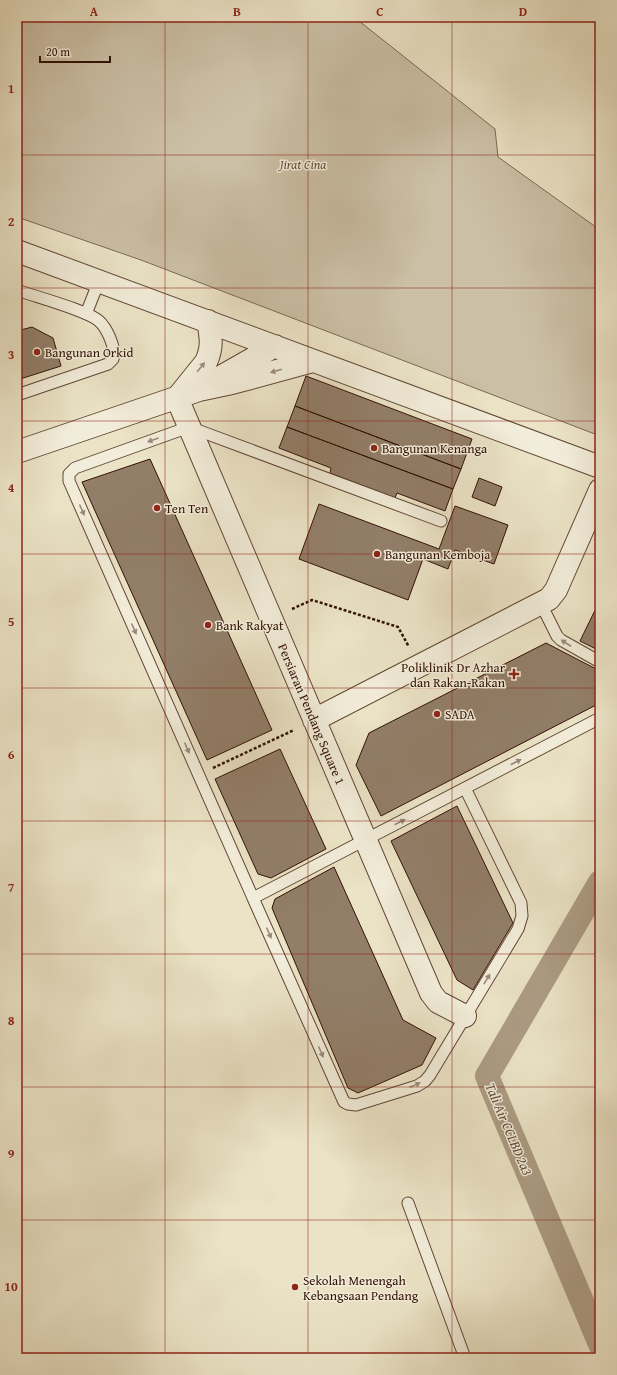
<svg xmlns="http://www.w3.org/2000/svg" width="617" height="1375" viewBox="0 0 617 1375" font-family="'Gentium Book Plus',serif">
<rect width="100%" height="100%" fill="#ebe3c6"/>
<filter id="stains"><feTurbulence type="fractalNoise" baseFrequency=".005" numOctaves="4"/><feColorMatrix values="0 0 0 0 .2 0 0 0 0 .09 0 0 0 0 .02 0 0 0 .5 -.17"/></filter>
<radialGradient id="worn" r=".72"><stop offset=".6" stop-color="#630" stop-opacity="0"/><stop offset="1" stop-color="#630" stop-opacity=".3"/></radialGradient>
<path fill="#cbbfa5" stroke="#7e6855" d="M17 17H354L495 129 498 157 600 230V436L141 260 17 217Z"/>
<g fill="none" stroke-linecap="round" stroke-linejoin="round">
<path stroke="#ac9c84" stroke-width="24" d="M600 882 487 1076 600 1344"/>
</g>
<path fill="#927e69" stroke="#311105" d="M32 327 53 338 61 366 17 380V331Z
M306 376 472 439 461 469 295 406Z
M295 406 461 469 453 489 287 427Z
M287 427 453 489 445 511 397 493 395 498 330 473 331 468 279 448Z
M150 459 272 730 207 760 82 482Z
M479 478 502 487 495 506 472 497Z
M319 504 439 549 455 506 508 525 494 564 455 550 448 569 423 559 408 600 299 559Z
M600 600V651L580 641Z
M546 643 600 671V703L381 816 356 765 369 733Z
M280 749 326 849 271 878 258 874 215 779Z
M457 806 513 923 473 990 457 980 391 841Z
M334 867 403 1020 436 1038 422 1065 358 1093 348 1088 272 908 275 899Z"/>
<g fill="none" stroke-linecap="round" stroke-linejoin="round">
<g stroke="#604635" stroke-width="13">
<path id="service" d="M17 290C36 297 86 310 99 321 107 328 114 345 114 355L113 359 108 364 17 395
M86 314 99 281
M441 521 189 427 75 468 69 474V481L253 898 600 718
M541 604 557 636 561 640 600 662
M253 898 344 1102 348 1104 356 1105 417 1086 425 1081 430 1075 518 929 522 916 521 903 465 788
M408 1203 465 1358"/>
</g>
<g stroke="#604635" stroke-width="24">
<path id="minor" d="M177 398 431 993 438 1002 465 1016
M314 720 549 599 556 590 600 490"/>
</g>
<g stroke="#604635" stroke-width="24">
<path id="tertiary" d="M17 251 600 467
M217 379 275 346
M177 398 206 362C213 347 211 337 208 321
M17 452 199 390 232 383 313 361"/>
</g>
<path stroke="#311105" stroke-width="2.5" stroke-dasharray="3 2" stroke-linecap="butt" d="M292 609 312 600 398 627 409 647
M213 768 294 730"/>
<use href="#service" stroke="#f2edda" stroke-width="11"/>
<use href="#minor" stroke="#f2edda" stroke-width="22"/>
<use href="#tertiary" stroke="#f2edda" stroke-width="22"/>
</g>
<defs><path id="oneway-solid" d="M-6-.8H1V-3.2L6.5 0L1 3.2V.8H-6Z"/></defs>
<g fill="#9b8a7a">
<use href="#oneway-solid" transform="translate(201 367) rotate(-51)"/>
<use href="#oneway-solid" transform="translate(276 371) rotate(164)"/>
<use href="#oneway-solid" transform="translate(153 440) rotate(160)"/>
<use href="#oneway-solid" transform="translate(82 510) rotate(66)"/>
<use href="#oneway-solid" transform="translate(134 629) rotate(66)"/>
<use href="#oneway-solid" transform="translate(566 643) rotate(-147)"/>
<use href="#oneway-solid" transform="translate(187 748) rotate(66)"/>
<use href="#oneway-solid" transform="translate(516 762) rotate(-27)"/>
<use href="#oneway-solid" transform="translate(400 822) rotate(-27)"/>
<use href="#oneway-solid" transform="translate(269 933) rotate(66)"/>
<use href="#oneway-solid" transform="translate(487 979) rotate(-59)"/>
<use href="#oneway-solid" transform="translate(321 1052) rotate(66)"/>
<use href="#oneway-solid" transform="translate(415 1085) rotate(-22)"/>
</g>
<path fill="none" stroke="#8f2418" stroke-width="1" stroke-opacity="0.55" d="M165 17V1358M308 17V1358M452 17V1358M17 155H600M17 288H600M17 421H600M17 554H600M17 688H600M17 821H600M17 954H600M17 1087H600M17 1220H600"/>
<g fill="#8f2418" stroke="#f2edda" stroke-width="1.5">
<circle cx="37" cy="352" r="4"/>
<circle cx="374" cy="448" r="4"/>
<circle cx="157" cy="508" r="4"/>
<circle cx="377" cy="554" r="4"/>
<circle cx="208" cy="625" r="4"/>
<path d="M512 668h4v4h4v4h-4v4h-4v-4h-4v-4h4z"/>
<circle cx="437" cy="714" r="4"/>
<circle cx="295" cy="1287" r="4"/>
</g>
<g text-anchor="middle" stroke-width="3" stroke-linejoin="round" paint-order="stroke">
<g font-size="13" font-style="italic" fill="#674e3d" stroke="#f2edda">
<text x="303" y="169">Jirat Cina</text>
</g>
<g font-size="13" fill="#311105" stroke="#f2edda" text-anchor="start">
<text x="45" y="357">Bangunan Orkid</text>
<text x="382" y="453">Bangunan Kenanga</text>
<text x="165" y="513">Ten Ten</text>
<text x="385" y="559">Bangunan Kemboja</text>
<text x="216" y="630">Bank Rakyat</text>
<text x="505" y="672" text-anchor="end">Poliklinik Dr Azhar<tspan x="505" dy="15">dan Rakan-Rakan</tspan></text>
<text x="445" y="719">SADA</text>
<text x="303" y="1285">Sekolah Menengah<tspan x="303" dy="15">Kebangsaan Pendang</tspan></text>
</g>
<g font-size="13" fill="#311105" stroke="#f2edda">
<text transform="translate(312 714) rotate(67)" y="5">Persiaran Pendang Square 1</text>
</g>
<g font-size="14" font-style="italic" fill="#624938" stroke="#f2edda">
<text transform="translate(509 1129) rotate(67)" y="5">Tali Air CCLBD 2a3</text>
</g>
</g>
<rect width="617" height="1375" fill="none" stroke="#ebe3c6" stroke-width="44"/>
<path d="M40 56v6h70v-6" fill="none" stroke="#311105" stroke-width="2"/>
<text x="46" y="56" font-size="12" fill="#311105" stroke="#f2edda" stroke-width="3" paint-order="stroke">20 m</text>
<rect x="22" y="22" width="573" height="1331" fill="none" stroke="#8f2418" stroke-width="1.5"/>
<g font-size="13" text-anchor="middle" font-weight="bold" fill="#8f2418">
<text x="94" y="16">A</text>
<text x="237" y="16">B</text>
<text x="380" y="16">C</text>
<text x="523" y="16">D</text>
<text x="11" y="93">1</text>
<text x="11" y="226">2</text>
<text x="11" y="359">3</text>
<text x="11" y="492">4</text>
<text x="11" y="626">5</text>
<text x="11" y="759">6</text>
<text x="11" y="892">7</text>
<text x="11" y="1025">8</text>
<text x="11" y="1158">9</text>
<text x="11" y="1291">10</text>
</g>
<rect width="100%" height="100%" filter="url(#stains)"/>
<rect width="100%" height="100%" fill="url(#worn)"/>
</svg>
